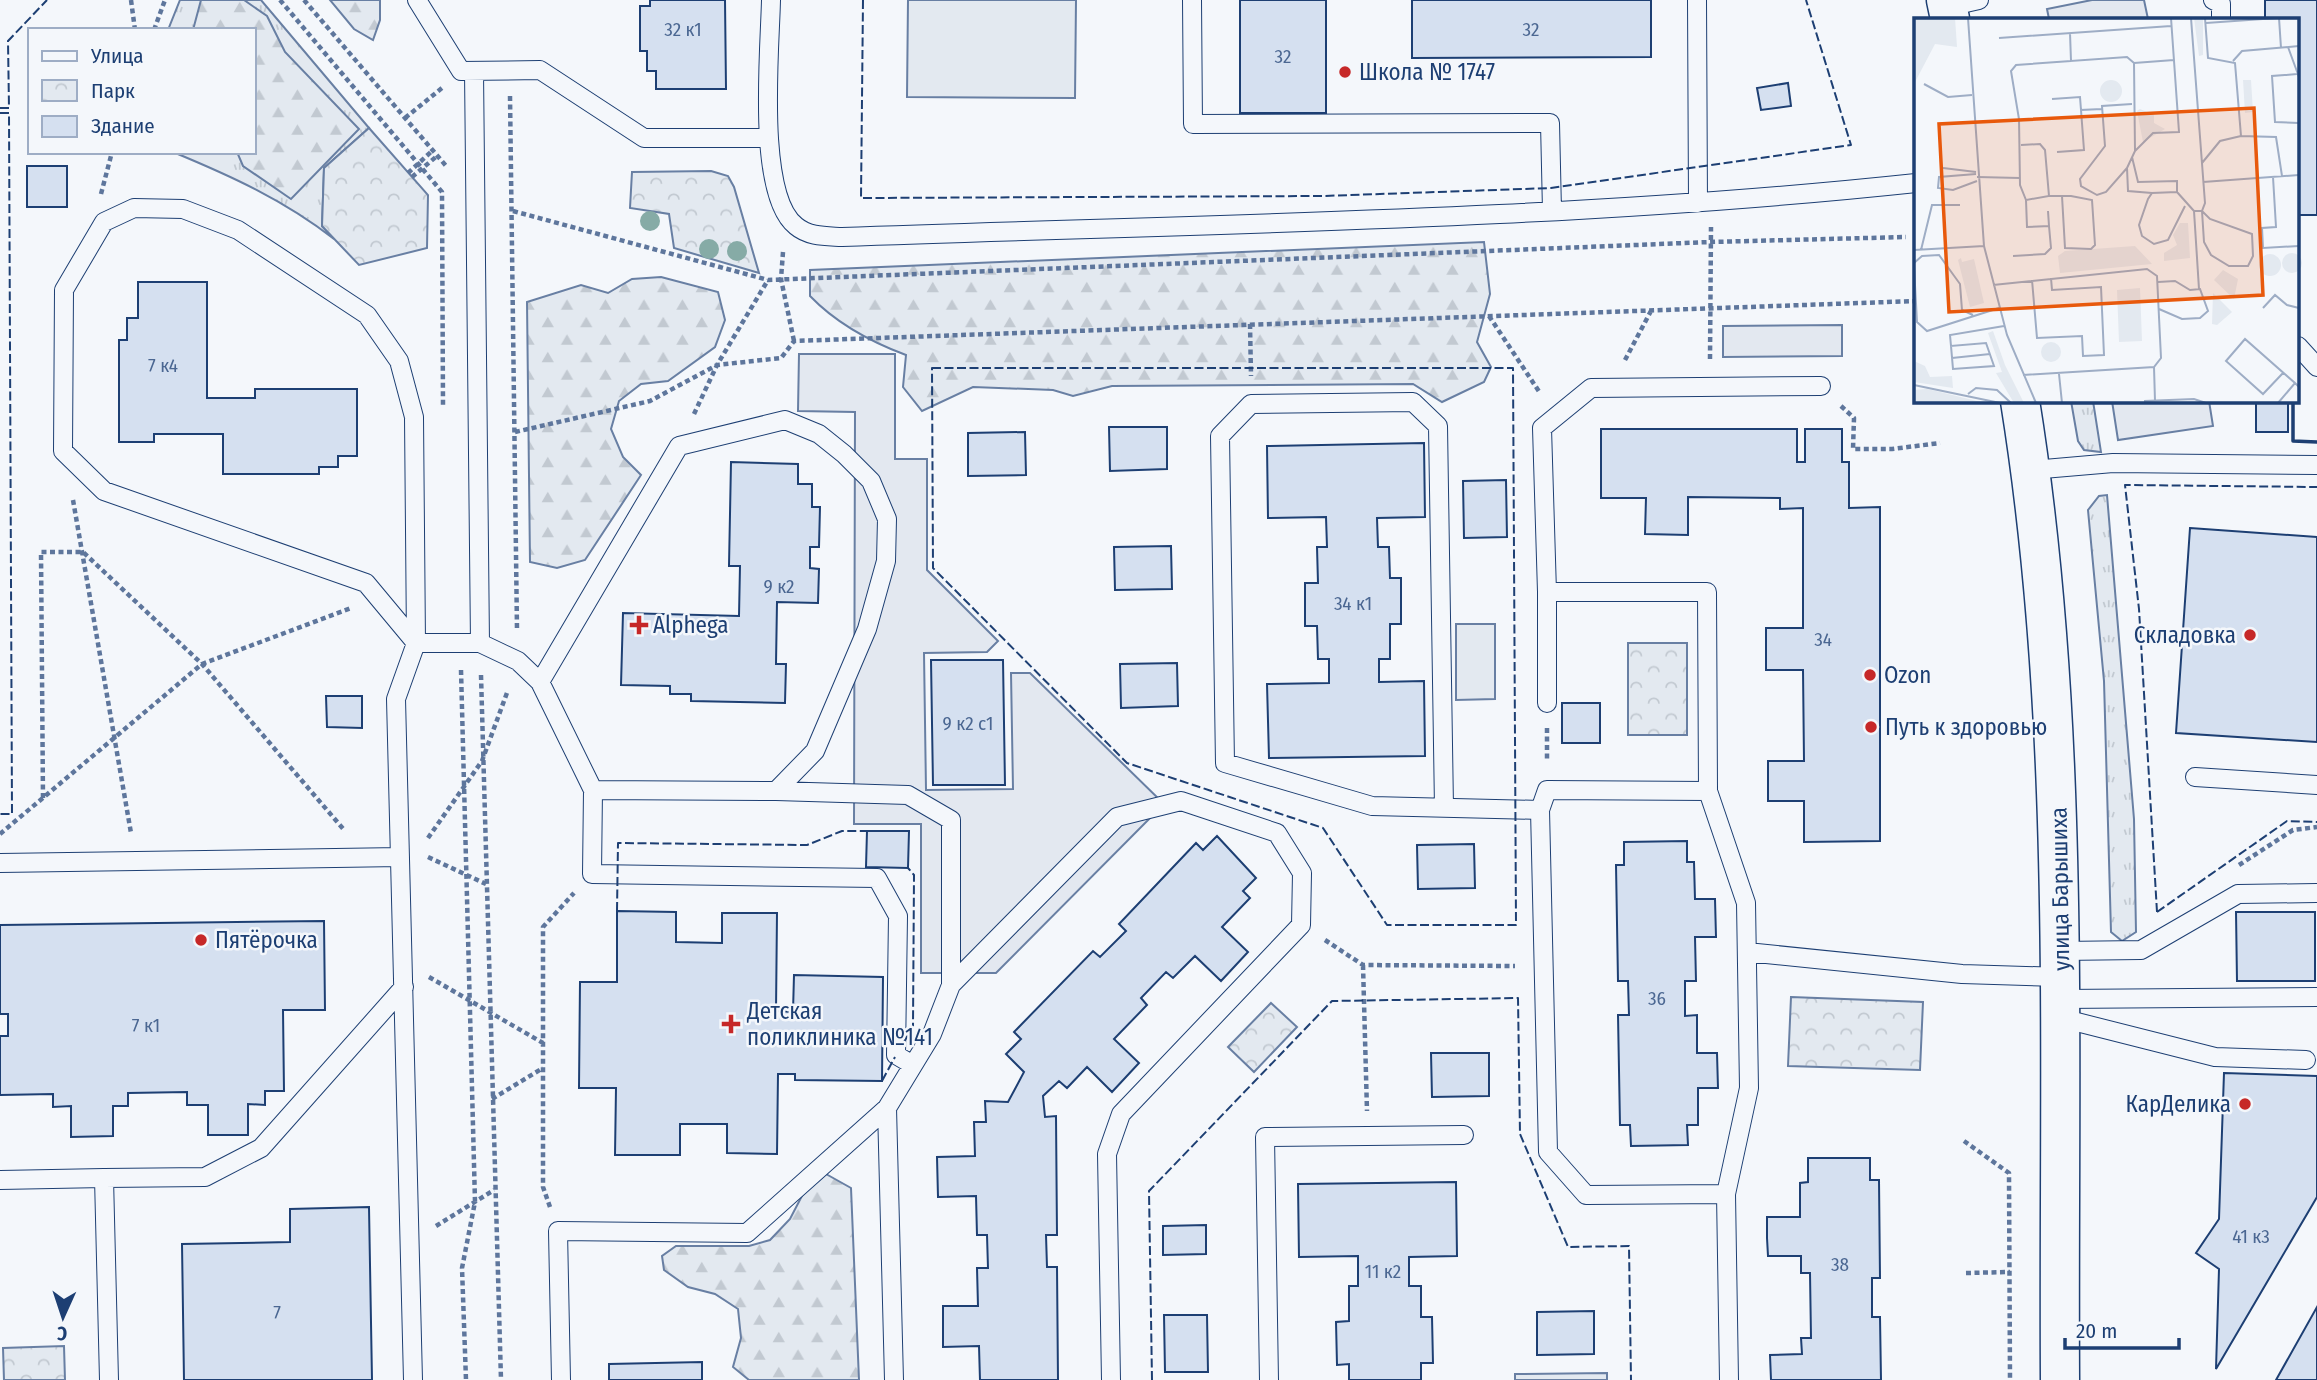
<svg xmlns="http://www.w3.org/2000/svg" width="2317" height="1380" viewBox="0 0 2317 1380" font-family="'Fira Sans Condensed',sans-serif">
<defs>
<pattern id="grass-tufts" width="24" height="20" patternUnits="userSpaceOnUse" patternTransform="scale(1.75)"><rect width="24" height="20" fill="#e3e9f0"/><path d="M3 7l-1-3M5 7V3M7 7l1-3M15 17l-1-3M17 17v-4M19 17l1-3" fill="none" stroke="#c2c9d1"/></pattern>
<pattern id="forest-firs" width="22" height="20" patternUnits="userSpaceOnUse" patternTransform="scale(1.75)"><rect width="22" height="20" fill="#e3e9f0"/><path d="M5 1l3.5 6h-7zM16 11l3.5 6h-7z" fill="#c2c9d1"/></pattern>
<pattern id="park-crowns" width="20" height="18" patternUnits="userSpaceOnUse" patternTransform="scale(1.75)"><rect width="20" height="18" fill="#e3e9f0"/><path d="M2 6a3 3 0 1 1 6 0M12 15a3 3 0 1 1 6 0" fill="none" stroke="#c2c9d1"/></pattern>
</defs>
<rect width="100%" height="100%" fill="#f4f7fb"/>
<path fill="url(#grass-tufts)" stroke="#687fa3" stroke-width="2" d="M180 0H261L369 128 324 168 322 226 334 239C284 200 231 176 173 152H254V30H168Z
M2071 401H2093L2101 452 2084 450 2078 441Z
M2107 495 2134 819 2136 932 2122 941 2111 932 2104 681 2088 510 2099 496Z"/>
<path fill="url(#forest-firs)" stroke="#687fa3" stroke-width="2" d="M201 0H244L267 16 285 52 359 129 291 199 243 166 237 152H254V30H193Z
M330 0H380V20L373 40 354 29Z
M1484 242 1490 294 1477 342 1491 367 1484 382 1442 402 1413 384 1112 386 1073 396 1053 390 973 387 922 411 903 387 906 355C871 342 836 323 810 296V270Z
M661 277 718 292 725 320 715 347 668 381 641 384 619 401 611 429 623 457 641 475 585 560 557 568 530 562 527 302 581 285 608 293 632 279Z
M826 1174 851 1188 859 1380H749L733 1367 741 1338 738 1309 715 1294 688 1287 664 1270 662 1256 676 1246H749L770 1240 790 1219 804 1192Z"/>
<path fill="url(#park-crowns)" stroke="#687fa3" stroke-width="2" d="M369 128 428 195 427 248 359 265 322 226 324 168Z
M711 171 728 176 734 187 759 273 674 248 669 214 630 208 632 172Z
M1628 643H1687V735H1628Z
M1791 997 1923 1002 1920 1070 1788 1066Z
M1271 1003 1297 1027 1254 1072 1228 1047Z
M64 1346 65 1380H4L3 1348Z"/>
<path fill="#e3e9f0" stroke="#687fa3" stroke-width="2" d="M908 0H1076L1075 98 907 97Z
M1456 624H1495V699L1456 700Z
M1607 1373V1380H1515V1374Z"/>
<path fill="#e3e8f0" stroke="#687fa3" stroke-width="2" d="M2092 0H2144L2148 19H2049L2047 9Z
M1842 325V356L1723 357V326Z
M799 354H895V459H927V570L998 641 987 652 924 653 926 790 1013 789 1011 673H1030L1164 804 996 973H921V824H854L855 412 798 411Z
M2112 401H2209L2213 426 2118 440Z"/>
<path fill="#d5e0f0" stroke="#1d3f73" stroke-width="2" d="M650 0H725L726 89H656V71H647V51H640V6H650Z
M1240 0H1326V113H1240Z
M1412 0H1651V57L1412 58Z
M2265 0H2317V215H2298V19H2265Z
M1788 83 1791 106 1761 110 1757 88Z
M27 166H67V207H27Z
M138 282H207V398H255V389H357V456H338V467H319V474H223V434H154V442H119V340H127V318H138Z
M2256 401H2288V432H2256Z
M1109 427H1167V469L1110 471Z
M1601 429H1797V462H1805V429H1842V462H1849V508L1880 507V841L1804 842V801H1768V761H1804L1803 670H1766V628H1803V508L1780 509V498L1688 497V535L1645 534 1646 498H1601Z
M1025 432 1026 475 968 476V433Z
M1424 443 1425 517 1377 518 1378 547H1389L1390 578H1401V624H1390V659H1379V682L1424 681 1425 756 1269 758 1267 684 1329 683V659H1318L1317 626H1305V583H1318L1317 547H1327L1326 517 1268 518 1267 446Z
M731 462 798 464V484H812V507H820L819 547H810V568L819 569 818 603 777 602 776 664H786L785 703 691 701V694H670V686L621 685 623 613 739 616 740 566H729Z
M1506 480 1507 537 1464 538 1463 481Z
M2190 528 2317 537V742L2176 733Z
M1171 546 1172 589 1115 590 1114 547Z
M931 660H1003L1005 785H933Z
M1177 663 1178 706 1121 708 1120 664Z
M326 696H362V728L327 727Z
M1562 703H1600V743H1562Z
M867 831H909L908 868 866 867Z
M1217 836 1256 878 1243 891 1250 898 1222 927 1248 952 1221 981 1195 956 1173 978 1166 972 1141 998 1147 1005 1114 1039 1139 1063 1112 1092 1087 1067 1067 1088 1059 1081 1043 1096 1045 1117 1056 1116 1057 1235H1046L1047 1267H1057L1058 1380H980L979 1346 943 1347V1306H978L977 1268H988L987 1235H977L976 1196 938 1197 937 1157 975 1156 974 1122H986L985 1101 1008 1102 1024 1072 1006 1054 1021 1039 1014 1032 1093 951 1100 957 1126 931 1119 924 1196 843 1203 850Z
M1687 841V862H1694L1695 899H1715L1716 937H1695L1696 981H1685V1016L1697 1015V1053H1717L1718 1088H1698V1125H1687L1688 1145 1631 1146 1630 1125H1620L1618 1015H1629L1628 981H1618L1616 865H1624V842Z
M1474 844 1475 888 1418 889 1417 845Z
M617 911 676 912V942L722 943V913H777L776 1011 793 1012 794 975 883 977 882 1081 795 1080V1074H778L777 1154 727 1153V1124H680V1155H615L616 1088H579L580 982H617Z
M2236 912H2315V981H2237Z
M324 921 325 1010H283L284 1091H265V1105L248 1104V1135H208V1105H187V1092L128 1093V1106H113V1136L71 1137V1106L53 1107V1094L0 1095V1036H8V1014H0V925Z
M1431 1053H1489V1096L1432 1097Z
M2224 1073 2317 1076V1197L2216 1369 2219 1269 2196 1253 2219 1219Z
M1808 1158H1870V1180H1879L1880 1278H1872V1317H1880L1881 1380H1771L1770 1355 1802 1354 1801 1338H1811L1810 1273H1801V1256H1768L1767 1238V1217H1800V1183L1808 1182Z
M1456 1182 1457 1256 1409 1257V1286H1421V1317H1432L1433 1363H1421V1380H1349V1364L1337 1365 1336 1322 1349 1321V1286H1358V1256L1299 1257 1298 1184Z
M369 1207 372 1380H184L182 1244 290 1242V1209Z
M1206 1225V1254L1163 1255V1226Z
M2317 1307V1380H2276Z
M1594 1311V1354L1537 1355V1312Z
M1164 1315H1207L1208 1372H1165Z
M702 1362V1380H609V1364Z"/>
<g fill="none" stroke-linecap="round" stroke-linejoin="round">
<g stroke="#1d3f73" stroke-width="20">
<path id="service" d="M417 0 461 71 540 70 644 138H769
M771 0C770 49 756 195 796 226 809 237 826 236 842 237 1200 224 1560 221 1916 183
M1192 0 1193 124 1550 123 1552 211
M1697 0 1698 203
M2213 0 2221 4V19
M1948 7 1979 0
M474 71 480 643 518 661 540 682 593 790 592 874 877 878 898 916 896 1055 913 1065
M2298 346 2317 367
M2031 470 2113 463 2317 465
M1547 592 1542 428 1591 388 1821 386
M416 643H480
M540 682 679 446 785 420 819 434 844 454 871 481 887 519 886 561 867 629 815 751 776 791 593 790
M1547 703V592H1707L1708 791 1547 790 1540 810 1548 1152 1586 1195 1726 1194
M2195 777 2317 785
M776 791 908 795 951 820V985L932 1034 887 1108 894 1380
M1708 791 1746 903 1749 1088 1726 1194 1729 1380
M1444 808 1438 426 1413 402 1251 404 1220 436 1225 763 1372 806 1540 810
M0 863 400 857
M2061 951 2141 950 2238 894 2317 893
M1747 952 1962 974 2061 977
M951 985 1117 817 1181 801 1277 833 1302 873 1301 925 1121 1114 1107 1154 1111 1380
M2061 999 2317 997
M2061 1018 2215 1057 2306 1060
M104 1178 205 1177 261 1148 404 987
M0 1180 104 1178 109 1380
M413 1380 396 699 416 643 414 417 399 361 367 315 238 230 183 209 134 208 104 222 64 290 63 451 104 491 366 583 416 643
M561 1380 558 1231 747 1233 887 1108
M1269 1380 1265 1137 1464 1135"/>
</g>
<g stroke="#1d3f73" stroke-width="41">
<path id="secondary" d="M1946 0 1950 19
M2020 401C2072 725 2058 1052 2060 1380"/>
</g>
<path stroke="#5e769c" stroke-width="4.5" stroke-dasharray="5 3.5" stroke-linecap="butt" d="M131 0 135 30
M280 0 442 192 443 405
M304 0 447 167
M154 30 165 0
M510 96 517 630
M405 118 442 88
M408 173 432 151
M412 177 437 156
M101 194 112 152
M513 211 768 280 1710 242 1906 237
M783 252 781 279 794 341
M1489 316 1540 393
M1250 324 1251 376
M1710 359 1711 227
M1625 360 1652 309
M1841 406 1854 418 1853 449H1892L1940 443
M694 414 717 365 768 280
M515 432 650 401 717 365 781 358 794 341 1916 301
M73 500 131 833
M461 670 475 1202 462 1268 466 1380
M481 675 501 1380
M1547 728V761
M43 798 41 552H83L202 664 345 831
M0 834 202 664 351 608
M428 838 482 761 508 690
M428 857 486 884
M2239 865 2293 830 2317 827
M1325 940 1363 965 1515 966
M1363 965 1367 1111
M429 977 543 1043
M492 1099 543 1068
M1964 1141 2009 1173 2010 1380
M550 1207 543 1187V927L574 893
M436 1226 494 1190
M1966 1273 2010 1272"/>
<use href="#service" stroke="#f4f7fb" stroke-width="18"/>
<use href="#secondary" stroke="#f4f7fb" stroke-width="38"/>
<path stroke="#1d3f73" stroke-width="2" stroke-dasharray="9 3.5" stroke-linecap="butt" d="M863 0 861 198 1322 196 1551 188 1851 145 1806 0
M0 108H9L8 41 47 0
M0 113H9L12 814H0
M932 368H1513L1516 925H1387L1323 828 1127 763 933 568Z
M617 911 618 843 807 845 842 831H867
M2157 912 2139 609 2125 485 2317 487
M2157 912 2287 821 2317 822
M904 1042 913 1026 914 875 908 868
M882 1081 895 1057
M1152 1380 1149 1191 1332 1001 1518 998 1520 1134 1568 1247 1629 1246 1631 1380"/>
<path stroke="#1d3f73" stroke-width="3.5" d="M2293 401V441L2317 442"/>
</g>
<g fill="#86aba6">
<circle cx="650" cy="221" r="10"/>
<circle cx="709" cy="249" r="10"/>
<circle cx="737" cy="251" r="10"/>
</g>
<g fill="#c62828" stroke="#f4f7fb" stroke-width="2.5">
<circle cx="1345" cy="72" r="7"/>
<path d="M635.5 614.5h7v7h7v7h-7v7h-7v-7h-7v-7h7z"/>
<circle cx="2250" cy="635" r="7"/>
<circle cx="1870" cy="675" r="7"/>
<circle cx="1871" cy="727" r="7"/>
<circle cx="201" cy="940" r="7"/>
<path d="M727.5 1013.5h7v7h7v7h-7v7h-7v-7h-7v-7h7z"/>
<circle cx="2245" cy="1104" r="7"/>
</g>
<g text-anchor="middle" stroke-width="5" stroke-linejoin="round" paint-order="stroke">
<g font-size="19" fill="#4b6792">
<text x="683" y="36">32 к1</text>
<text x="1531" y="36">32</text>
<text x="1283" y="63">32</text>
<text x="163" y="372">7 к4</text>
<text x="779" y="593">9 к2</text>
<text x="1353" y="610">34 к1</text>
<text x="1823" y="646">34</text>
<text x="968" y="730">9 к2 с1</text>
<text x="1657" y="1005">36</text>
<text x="146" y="1032">7 к1</text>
<text x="2251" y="1243">41 к3</text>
<text x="1840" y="1271">38</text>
<text x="1383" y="1278">11 к2</text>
<text x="277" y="1319">7</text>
</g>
<g font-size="23" fill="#1d3f73" stroke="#f4f7fb" text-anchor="start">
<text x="1359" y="80">Школа № 1747</text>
<text x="653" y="633">Alphega</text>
<text x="2236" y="643" text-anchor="end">Складовка</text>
<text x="1884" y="683">Ozon</text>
<text x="1885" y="735">Путь к здоровью</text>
<text x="215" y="948">Пятёрочка</text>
<text x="747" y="1019">Детская<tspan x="747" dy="26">поликлиника №141</tspan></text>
<text x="2231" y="1112" text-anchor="end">КарДелика</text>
</g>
<g font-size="23" fill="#1d3f73" stroke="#f4f7fb">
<text transform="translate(2060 889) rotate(-91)" y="8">улица Барышиха</text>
</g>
</g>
<g transform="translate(1914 18)">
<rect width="385" height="385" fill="#f4f7fb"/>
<path d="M0 0H41L43 29 21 26 0 66ZM47 240 48 244 60 241 70 285 56 289 44 242ZM79 313 91 347 110 385H100L82 355 88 354 74 315ZM0 343 11 348 16 359 38 358 39 370 0 364ZM13 371 22 373 71 385H0V372Z" fill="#e3e9f0"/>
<path d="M280 0H289V37L285 38ZM226 91 240 97V105L251 111 229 124 223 93ZM266 205H274L276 240 250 243V235L263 227 259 217ZM221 228 238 246 146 255 144 238 151 233ZM309 252 324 261 320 281 300 262ZM299 275 318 294 303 307 298 306Z" fill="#e3e9f0"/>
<path d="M329 62H337L339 94 331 95Z" fill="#e3e9f0"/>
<path d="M186 73a11 11 0 1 1 22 0a11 11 0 1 1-22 0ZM368 245a10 10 0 1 1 20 0a10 10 0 1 1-20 0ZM345 247a11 11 0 1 1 22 0a11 11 0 1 1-22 0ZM226 270 228 323 205 324 203 272ZM127 334a10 10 0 1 1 20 0a10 10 0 1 1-20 0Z" fill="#e3e9f0"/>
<path fill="none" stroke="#9eadc5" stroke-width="2" d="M54 0 70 228 93 317 122 385M277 0 291 185 288 193 290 224 297 237 315 248H334L339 238 338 216 296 201 288 193H280M291 0 294 40 321 45 327 118 362 119 368 158M365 0 367 30M292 5 363 0M156 15 157 43 213 39 220 45 221 133 213 150 214 173 238 175M85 20 257 8M374 29 385 59M319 43 328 33 385 28M220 45 260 42M383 56 358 58 361 104 385 105M10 66 34 79 58 77M138 81 166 79 167 92M107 127 126 126 131 132 135 178 112 182 113 209 135 208 134 193M221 133 239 115 265 114 257 0M143 134 170 132 167 92 188 91M218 139 224 164 263 163V174L280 193 285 271M288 145 306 123 327 118M29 150 62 154M213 150 192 174 183 177 167 168 166 161 191 128 188 88 218 86M62 156 25 159 24 170 39 172 63 163M63 159 106 160M359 159 362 209 348 210 349 230 385 228M289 164 385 157M263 174 238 175 234 181 225 207 228 218 240 226 254 222 271 188M135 178H157L178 182 181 227 177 231 151 230 148 178M112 182 106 167 105 101 97 53 102 47 157 43M0 232 70 228M7 232 18 187H46M99 238 131 236 137 230 135 208M0 245 8 238 25 237 46 266 48 292 59 297M0 249 3 304 13 313 85 290M118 262 123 320 168 318 169 338 190 337 187 269 138 272 137 260M244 264 261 263 276 272 286 271 294 293 286 300 268 301 245 291M79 267 233 251 243 258 247 340 240 349 109 357M349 290 361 277 373 287 385 290M37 328 39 351 80 348 72 325 37 328 36 317 90 308M38 340 76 336M240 349 241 383M369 355 349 376 312 343 331 321 381 365M145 356 148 385M0 367 86 385M54 376 62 370 83 372 97 385M230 383 280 381 292 385M181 385H230M364 385 381 365 385 369"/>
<path fill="#e8590c" fill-opacity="0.15" stroke="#e8590c" stroke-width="3.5" d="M340 90 349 277 35 294 25 106Z"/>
<rect width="385" height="385" fill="none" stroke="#1d3f73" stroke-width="3.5"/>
</g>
<rect x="28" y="28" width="228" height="126" fill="#f4f7fb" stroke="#9eadc5" stroke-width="2"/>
<rect x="42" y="51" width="35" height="10" fill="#f4f7fb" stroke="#9eadc5" stroke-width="2"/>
<text x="91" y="63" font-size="21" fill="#1d3f73">Улица</text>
<rect x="42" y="80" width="35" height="21" fill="url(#park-crowns)" stroke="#9eadc5" stroke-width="2"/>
<text x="91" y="98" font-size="21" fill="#1d3f73">Парк</text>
<rect x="42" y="116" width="35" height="21" fill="#d5e0f0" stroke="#9eadc5" stroke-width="2"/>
<text x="91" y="133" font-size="21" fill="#1d3f73">Здание</text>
<g transform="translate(63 1317) rotate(183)" stroke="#f4f7fb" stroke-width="5" paint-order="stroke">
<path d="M0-5L12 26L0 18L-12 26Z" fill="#1d3f73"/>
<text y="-10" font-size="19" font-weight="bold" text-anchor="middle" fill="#1d3f73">С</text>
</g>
<path d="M2065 1338v10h114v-10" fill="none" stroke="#1d3f73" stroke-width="3.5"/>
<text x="2076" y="1338" font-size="21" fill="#1d3f73" stroke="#f4f7fb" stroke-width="5" paint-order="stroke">20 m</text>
</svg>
